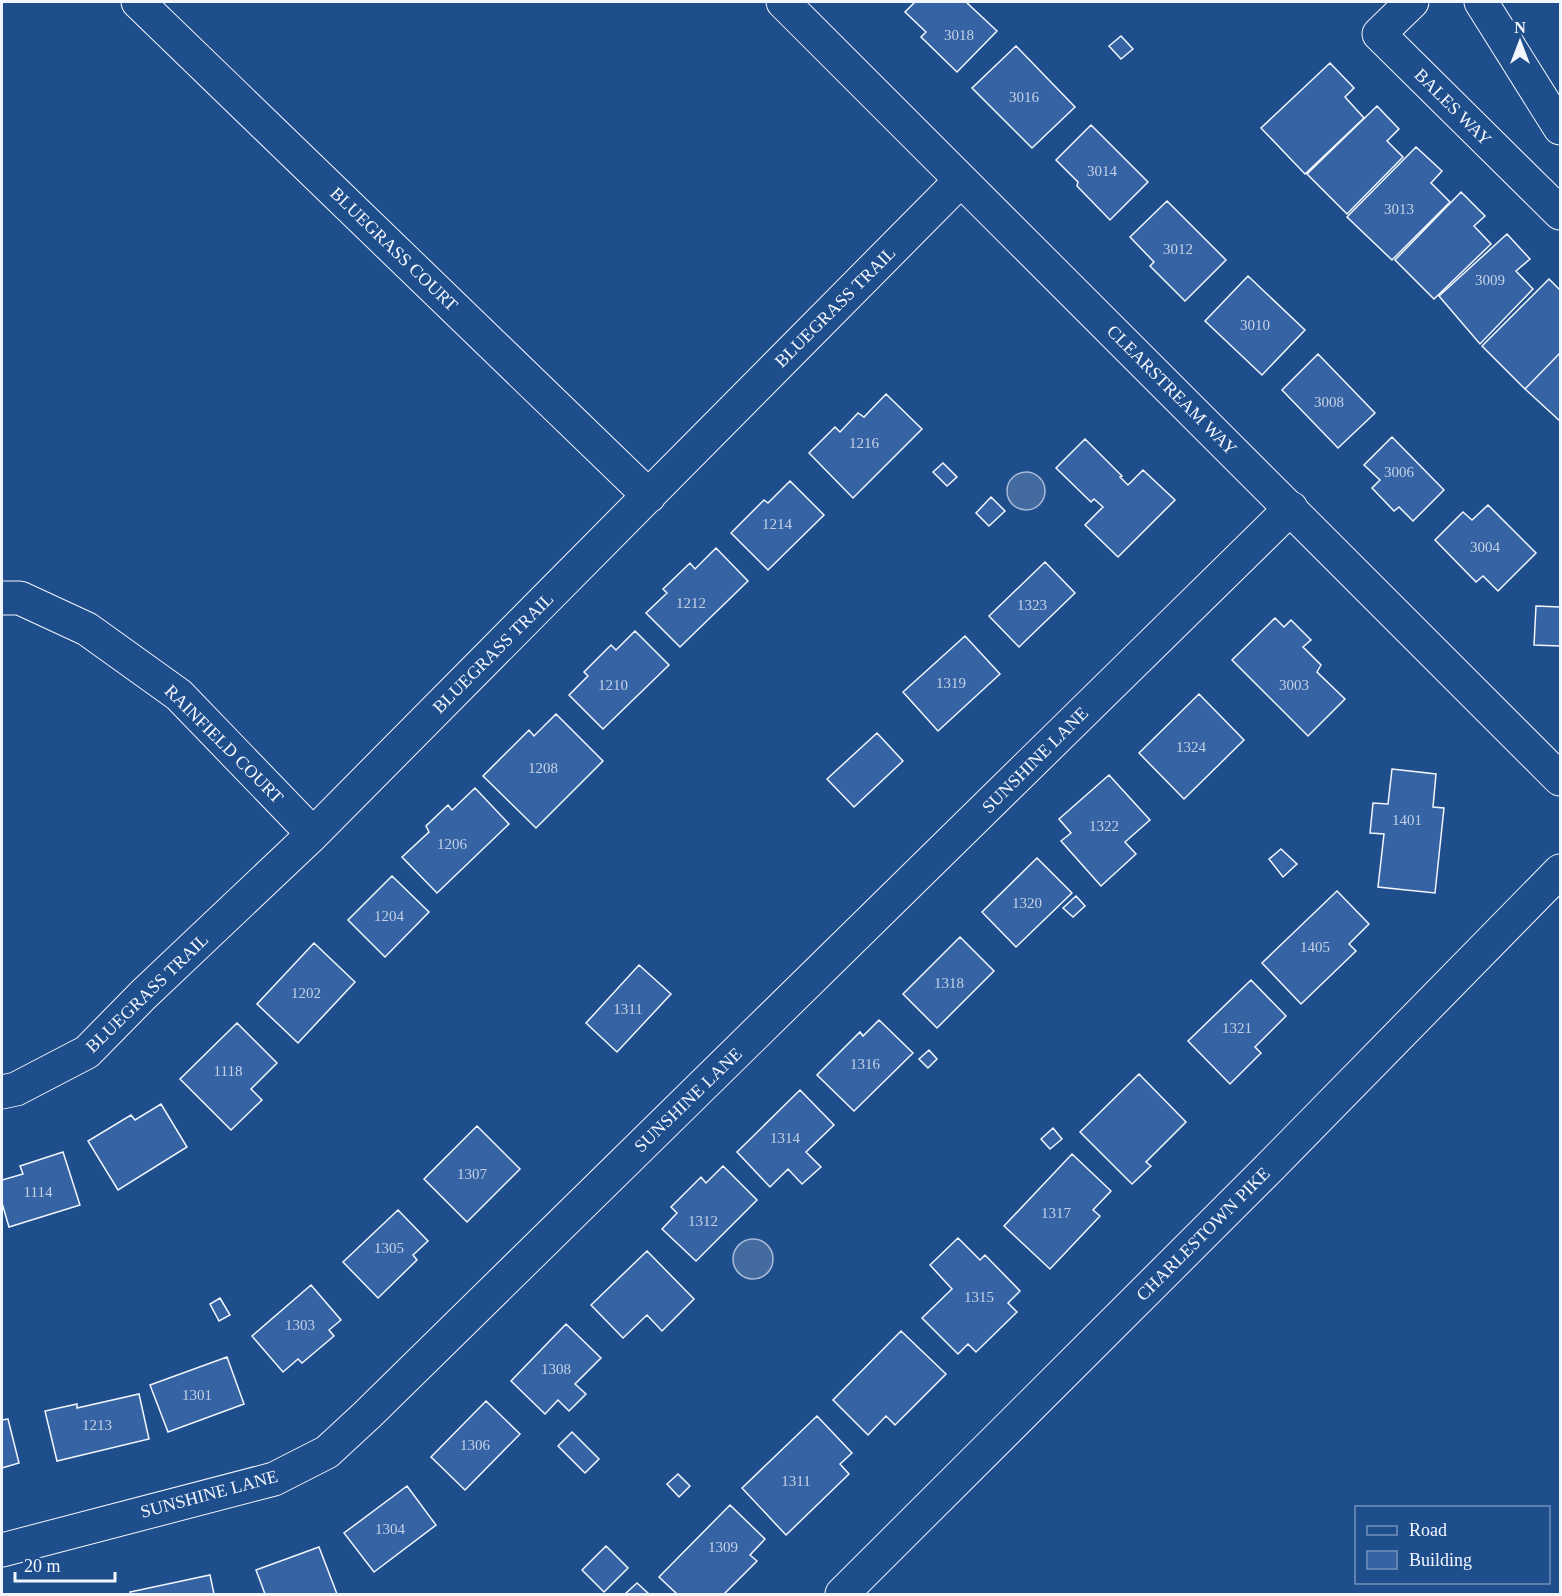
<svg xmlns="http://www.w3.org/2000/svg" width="1562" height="1596" viewBox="0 0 1562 1596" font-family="Georgia,serif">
<rect width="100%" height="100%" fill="#1f4e8c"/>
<path fill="#446ba0" stroke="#a8bbd7" stroke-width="1.5" d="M1007 491a19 19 0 1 1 38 0a19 19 0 1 1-38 0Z
M733 1259a20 20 0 1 1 40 0a20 20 0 1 1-40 0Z"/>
<path fill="#3563a3" stroke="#f2f6ff" stroke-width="1.5" d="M915 2H966L997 31 957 72 921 37 926 32 905 12Z
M1121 36 1133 49 1121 59 1109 46Z
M1016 46 1075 107 1032 148 972 88Z
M1330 63 1354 88 1345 97 1364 118 1305 174 1261 128Z
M1377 106 1399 129 1387 141 1403 157 1347 214 1307 174Z
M1091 125 1148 182 1110 220 1077 186 1078 182 1056 160Z
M1416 147 1442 171 1431 183 1450 202 1392 260 1347 217Z
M1461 192 1485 216 1474 226 1491 244 1434 299 1395 260Z
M1167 201 1226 260 1185 301 1150 266 1154 262 1130 237Z
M1507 234 1530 259 1516 271 1533 289 1480 344 1439 296Z
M1248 276 1305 330 1262 375 1205 321Z
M1549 279 1560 290V353L1525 389 1482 346Z
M1560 353V421L1525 389Z
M1318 354 1375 413 1338 448 1282 390Z
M886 394 922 429 853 498 809 453 835 427 840 432 858 413 864 417Z
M1392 437 1444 490 1413 521 1399 507 1394 511 1372 488 1380 480 1364 465Z
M1085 439 1122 476 1120 477 1128 485 1143 470 1175 500 1118 557 1085 525 1103 507 1094 499 1091 502 1056 468Z
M943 463 957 477 947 486 933 472Z
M790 481 824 515 768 570 731 533 764 500 768 503Z
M991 497 1005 511 989 526 976 513Z
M1488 505 1536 553 1498 591 1483 576 1476 582 1435 540 1463 512 1472 520Z
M716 548 748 581 680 647 646 613 667 593 663 589 690 563 695 569Z
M1045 562 1075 593 1019 647 989 616Z
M1536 606 1560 607V646L1534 645Z
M1275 618 1284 627 1291 620 1311 640 1303 647 1321 665 1317 672 1345 699 1308 736 1232 660Z
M635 631 669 665 603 729 569 695 588 676 584 672 611 645 616 650Z
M965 636 1000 674 938 731 903 692Z
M1199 694 1244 740 1184 799 1139 753Z
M556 714 603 761 536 828 483 776 529 730 534 736Z
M877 733 903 761 854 807 827 779Z
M1392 769 1436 774 1433 807 1444 808 1435 893 1378 887 1384 834 1370 833 1373 803 1388 804Z
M1109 775 1150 820 1125 842 1136 854 1101 886 1061 841 1071 833 1059 819Z
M475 788 509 824 437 893 402 857 429 832 426 826 448 805 452 810Z
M1281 849 1297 864 1283 877 1269 859Z
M1037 858 1072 893 1016 947 982 912Z
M392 876 429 912 385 957 348 920Z
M1337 891 1369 924 1349 944 1356 951 1301 1004 1262 963Z
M1076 896 1085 906 1073 917 1063 908Z
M960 937 994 971 937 1028 903 994Z
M314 943 355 982 298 1043 257 1004Z
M639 965 671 994 617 1052 586 1023Z
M1251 980 1286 1016 1255 1047 1261 1053 1230 1084 1188 1041Z
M879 1020 913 1053 854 1111 817 1075 860 1032 863 1036Z
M237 1023 277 1063 251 1089 262 1100 231 1130 180 1079Z
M929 1050 937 1059 928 1068 919 1059Z
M1139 1074 1186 1122 1146 1162 1151 1166 1132 1184 1080 1132Z
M800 1090 834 1125 806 1152 821 1167 802 1184 788 1169 770 1187 737 1152Z
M161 1104 187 1147 118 1190 88 1141 131 1115 135 1120Z
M477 1126 520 1169 467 1222 424 1179Z
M1053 1128 1062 1139 1050 1149 1041 1139Z
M63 1152 80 1205 9 1227 2 1203V1180L23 1174 20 1166Z
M1072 1154 1111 1191 1093 1210 1100 1216 1050 1269 1004 1226Z
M723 1166 757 1200 696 1261 662 1229 677 1213 671 1207 701 1177 706 1183Z
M398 1210 428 1241 413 1255 417 1260 378 1298 343 1262Z
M958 1238 980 1260 985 1255 1020 1291 1008 1303 1017 1312 976 1352 968 1344 958 1354 922 1318 952 1289 930 1265Z
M647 1251 694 1299 662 1331 647 1315 623 1338 591 1305Z
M311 1285 341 1320 329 1330 334 1336 302 1363 298 1359 283 1372 252 1336Z
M220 1298 230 1315 219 1321 210 1304Z
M566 1324 601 1358 575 1384 586 1394 569 1411 558 1400 545 1414 511 1381Z
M901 1331 946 1374 895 1425 886 1416 868 1435 833 1400Z
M227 1357 244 1404 168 1432 150 1385Z
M139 1394 149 1439 57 1461 45 1411 77 1404V1408Z
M486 1401 520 1434 465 1490 431 1457Z
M817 1416 852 1453 840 1464 849 1474 786 1535 742 1488Z
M8 1419 19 1463 2 1468V1420Z
M572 1432 599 1459 585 1473 558 1446Z
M678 1474 690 1486 679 1497 667 1484Z
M407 1486 436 1525 374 1572 344 1533Z
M730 1505 765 1539 750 1555 757 1561 724 1594H677L659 1577Z
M606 1546 628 1568 604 1592 582 1570Z
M319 1547 337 1594H265L256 1570Z
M210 1575 214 1594H131L130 1592Z
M637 1583 649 1594H625Z"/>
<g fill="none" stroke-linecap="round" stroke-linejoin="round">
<g stroke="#f2f6ff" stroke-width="35">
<path id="minor" d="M138 2 649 496
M783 2 1560 779
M1412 2 1379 34 1560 213
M1481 2 1560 128
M2 598H20L87 629 179 695 313 834
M2 1092 16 1089 87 1052 143 995 313 834 961 180
M2 1550 274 1479 327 1452 367 1415 1291 508
M842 1594 1267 1170 1560 871"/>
</g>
<use href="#minor" stroke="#1f4e8c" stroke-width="33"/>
</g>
<g text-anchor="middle" stroke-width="4.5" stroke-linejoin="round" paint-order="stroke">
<g font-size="15" fill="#c3d1e8">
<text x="959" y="40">3018</text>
<text x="1024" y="102">3016</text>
<text x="1102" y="176">3014</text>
<text x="1399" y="214">3013</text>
<text x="1178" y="254">3012</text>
<text x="1490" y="285">3009</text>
<text x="1255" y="330">3010</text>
<text x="1329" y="407">3008</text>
<text x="864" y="448">1216</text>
<text x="1399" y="477">3006</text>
<text x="777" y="529">1214</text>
<text x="1485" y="552">3004</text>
<text x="691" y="608">1212</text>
<text x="1032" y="610">1323</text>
<text x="951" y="688">1319</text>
<text x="613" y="690">1210</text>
<text x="1294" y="690">3003</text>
<text x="1191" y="752">1324</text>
<text x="543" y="773">1208</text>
<text x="1407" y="825">1401</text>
<text x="1104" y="831">1322</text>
<text x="452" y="849">1206</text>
<text x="1027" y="908">1320</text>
<text x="389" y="921">1204</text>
<text x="1315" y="952">1405</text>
<text x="949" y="988">1318</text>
<text x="306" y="998">1202</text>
<text x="628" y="1014">1311</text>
<text x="1237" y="1033">1321</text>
<text x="865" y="1069">1316</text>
<text x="228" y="1076">1118</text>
<text x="785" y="1143">1314</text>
<text x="472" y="1179">1307</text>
<text x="38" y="1197">1114</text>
<text x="1056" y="1218">1317</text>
<text x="703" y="1226">1312</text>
<text x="389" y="1253">1305</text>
<text x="979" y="1302">1315</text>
<text x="300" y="1330">1303</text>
<text x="556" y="1374">1308</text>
<text x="197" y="1400">1301</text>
<text x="97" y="1430">1213</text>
<text x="475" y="1450">1306</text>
<text x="796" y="1486">1311</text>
<text x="390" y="1534">1304</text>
<text x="723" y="1552">1309</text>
</g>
<g font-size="18" fill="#f2f6ff" stroke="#1f4e8c">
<text transform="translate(1453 107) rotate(45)" y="6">BALES WAY</text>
<text transform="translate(394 249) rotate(44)" y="6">BLUEGRASS COURT</text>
<text transform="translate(835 307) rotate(-45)" y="6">BLUEGRASS TRAIL</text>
<text transform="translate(1172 390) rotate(45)" y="6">CLEARSTREAM WAY</text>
<text transform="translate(493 653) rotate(-45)" y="6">BLUEGRASS TRAIL</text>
<text transform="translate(224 744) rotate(45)" y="6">RAINFIELD COURT</text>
<text transform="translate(1035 760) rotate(-45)" y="6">SUNSHINE LANE</text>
<text transform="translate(147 993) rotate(-44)" y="6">BLUEGRASS TRAIL</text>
<text transform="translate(688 1100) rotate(-44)" y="6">SUNSHINE LANE</text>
<text transform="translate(1203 1234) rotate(-45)" y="6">CHARLESTOWN PIKE</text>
<text transform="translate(209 1494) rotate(-15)" y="6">SUNSHINE LANE</text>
</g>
</g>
<rect width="1562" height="1596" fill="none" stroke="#f2f6ff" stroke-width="6"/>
<rect x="1355" y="1506" width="195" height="78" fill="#1f4e8c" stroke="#7391ba" stroke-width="1.5"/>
<rect x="1367" y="1526" width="30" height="9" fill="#1f4e8c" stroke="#7391ba" stroke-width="1.5"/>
<text x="1409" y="1536" font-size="18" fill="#f2f6ff">Road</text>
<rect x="1367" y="1551" width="30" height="18" fill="#3563a3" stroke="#7391ba" stroke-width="1.5"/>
<text x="1409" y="1566" font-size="18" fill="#f2f6ff">Building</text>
<g transform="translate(1520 42)" stroke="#1f4e8c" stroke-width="4.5" paint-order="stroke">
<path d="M0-4.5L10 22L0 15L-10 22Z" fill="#f2f6ff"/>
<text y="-9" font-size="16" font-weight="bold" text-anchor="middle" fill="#f2f6ff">N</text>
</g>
<path d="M15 1572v9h100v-9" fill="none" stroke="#f2f6ff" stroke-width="3"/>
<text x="24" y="1572" font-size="18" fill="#f2f6ff" stroke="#1f4e8c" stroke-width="4.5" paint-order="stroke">20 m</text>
</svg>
